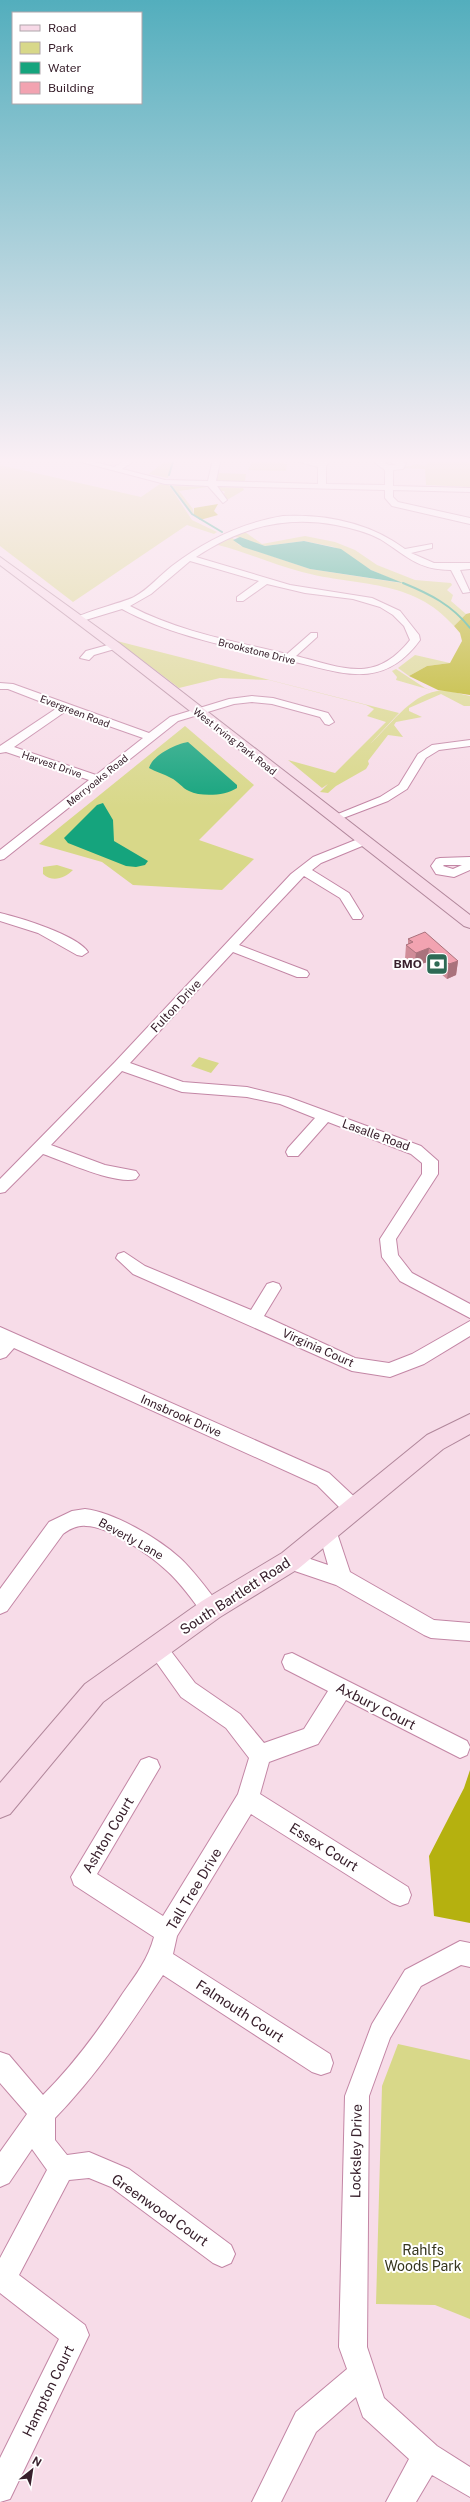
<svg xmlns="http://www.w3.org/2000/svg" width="470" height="2502" viewBox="0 0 470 2502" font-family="'Public Sans',sans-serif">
<rect width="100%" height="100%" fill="#f7dce8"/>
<path fill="#d8d889" d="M169 458H173L168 478 149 474Z
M259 458H264L263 461 287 464 286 471 248 470 252 462Z
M430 458H470V487L426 485 425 469 402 468 417 464 425 466Z
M0 465 141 497 160 484 169 485 192 520 217 532 214 534 187 525 73 602 0 546Z
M218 473 246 474 245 481H216Z
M172 486 207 487 179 491 193 509 194 515Z
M216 487 243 488 244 490 227 500 221 494 225 493 224 491H219Z
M245 532 262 544 305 536 335 542 355 550 377 565 415 580 451 583 452 585 447 590 453 595 451 601 466 614 454 626C412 578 358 587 302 572 274 565 246 552 218 545L231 536 239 545 310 569 401 583 371 570 334 547 304 541 265 546 233 536Z
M117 641 399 713 370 744C390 726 409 696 437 691 446 689 460 694 470 696V706H464L441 694 409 708V711L422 717 396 722 394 725 403 737 388 735 368 761 369 764 366 769 336 786 328 793 320 792 328 784 322 788 288 760 335 773 386 722 367 716 374 709 366 705 269 680 220 678 179 688Z
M415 655 450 663 427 666 409 676 398 668Z
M396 669 425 688 434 691 396 680 397 677 392 671Z
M185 726 254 785 199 840 254 859 222 890 133 885 102 862 39 844Z
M57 865 73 870C65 878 53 883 43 874V867Z
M199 1057 219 1063 211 1073 191 1066Z
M398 2044 470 2060V2319L435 2305 376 2304 382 2086Z"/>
<path fill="#b5b10f" d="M218 504 214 511 218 515 200 520 194 515V508Z
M470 613V695L438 690 409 676 427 666 450 663 462 641 460 633 454 626 466 614Z
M470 1770V1923L434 1916 429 1856 464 1788Z"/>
<path fill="#15a47d" d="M240 537 265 546 304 541 341 549 371 570 403 583 310 569 243 547 233 540Z
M188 742 237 785V788C225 796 201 797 189 791 182 788 178 781 171 778 164 774 156 772 149 768 152 756 175 744 188 742Z
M103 803 113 820 114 841 148 861 145 865 136 867 126 866 68 843 64 838 97 805Z"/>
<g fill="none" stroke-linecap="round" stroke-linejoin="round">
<path stroke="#15a47d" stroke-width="2" d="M169 475 174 458
M171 486 192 514 222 532
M403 583C430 594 452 605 470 628"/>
<g stroke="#c386a5" stroke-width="2">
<path id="minor" d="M66 458H79L114 467 129 458H139L122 469 165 480 208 481 213 459 226 458 220 462 216 481 318 484V467L293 460 303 458 320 462 315 458H324L329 462 326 466V484L385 485V470L375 463C383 455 398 457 406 464L403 469 393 470V486L470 488V492L393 490V497L398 502 470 518V524L392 506 385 498V490L217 486 227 500 223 503 208 486 165 484ZM390 462 397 465H389L384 463Z
M283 516C326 514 370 523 405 549L432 544V548L411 553 434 563H470V569L460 570 470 592 463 593 451 570C417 570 406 555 380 539 367 532 351 528 336 525 284 515 239 528 196 557L290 585 372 598 400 611 419 635 420 640C383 691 342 673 291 661L287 662 282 659C227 646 172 636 122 609L79 622 74 619C80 613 122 603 134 597 149 589 159 576 172 566 206 540 241 523 283 516ZM190 561 259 581 237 597V601H243L267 584 305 593 353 599 380 607 393 615 404 626 410 640C375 684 344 668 296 656L317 637V633H311L287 654C233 641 179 632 130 606L151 594Z
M115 643 118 644V648L94 655 89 660 80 658 86 651Z
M0 683 13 684 149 733 170 717 229 699 252 696 273 698 328 713 334 722 329 725 325 724 320 717 272 704 252 702 234 704 178 721 4 859 0 860V850L89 780 6 752 0 753V746L57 708 8 689H0ZM66 711 143 738 96 775 14 747Z
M470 740V746L439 750 426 758 407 789 388 801 338 820 334 821 328 818 380 797 399 785 418 754 432 745Z
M363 837 369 841 367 844 321 863 312 870 349 893 363 916 361 919H353L340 898 304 876 239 945 307 971 309 974 307 977H297L233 952 130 1063 183 1082 247 1087 288 1097 421 1146 438 1161V1174L396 1239 398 1255 412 1273 470 1304V1318L400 1281 382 1257 380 1239 422 1174V1163L411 1154 328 1122 298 1156H288L286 1152 288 1148 315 1118 280 1104 247 1097 182 1092 122 1071 51 1145 105 1165 136 1171 139 1175 136 1179C115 1185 64 1161 43 1154L5 1192 0 1193V1179L115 1062 291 874 313 857Z
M470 857V870L454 877 436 874 431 866 436 859 440 858ZM462 865 453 869 443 866 444 865Z
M0 913C21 918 77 935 88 952L82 956 77 955 38 933 0 921Z
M124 1252 145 1266 251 1310 267 1284 273 1282 279 1284 281 1288 264 1316 355 1358 389 1363 412 1354 470 1321V1336L424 1364 390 1377 352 1371 133 1274 116 1258 118 1254Z
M0 1327 329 1473 361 1503 363 1509 361 1515 354 1517 347 1515 317 1485 14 1348 6 1357 0 1359Z
M85 1509C114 1512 159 1539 180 1558 194 1571 206 1588 218 1603L221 1609 218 1615 211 1618 204 1615C192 1600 181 1583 166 1570 150 1555 108 1526 86 1526 77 1525 70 1529 63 1534L7 1611 0 1614V1589L49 1522 72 1511Z
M327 1522 334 1524 350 1572 434 1620 470 1623V1641L431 1638 424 1635 336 1585 283 1567 280 1561 283 1555 290 1552 328 1565 318 1530 320 1524Z
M157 1640 164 1642 195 1683 240 1714 264 1743 304 1729 328 1691 285 1669 282 1662 285 1655 292 1653 467 1741 470 1747 467 1755 460 1758 346 1700 318 1744 269 1762 260 1794 408 1887 411 1895 408 1903 400 1906 392 1903 251 1814 177 1936 173 1954 330 2054 333 2063 330 2072 321 2075 312 2072 163 1975C130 2025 97 2075 55 2118V2140L67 2155 89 2152 129 2169 231 2245 235 2254 231 2263 222 2267 213 2263 111 2187 89 2178 69 2180 19 2275 85 2325 89 2335 10 2499 0 2502V2458L59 2339 0 2293V2258L47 2170 32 2149 9 2183 0 2187V2152L27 2114 0 2083V2052L9 2055 43 2095C74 2064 99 2030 123 1993 136 1975 148 1959 154 1937L74 1885 71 1877 141 1760 149 1757 157 1760 160 1767 97 1874 163 1916 238 1794 249 1758 226 1728 181 1697 147 1649 150 1642Z
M460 1941 470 1943V1967L461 1965 421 1986 390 2038 369 2096 367 2347 384 2398 437 2446 470 2467V2497L432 2475 416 2502H386L409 2459 363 2417 356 2397 316 2432 281 2502H252L296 2412 347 2369 339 2347 345 2096 372 2024 405 1970Z"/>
</g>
<g stroke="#b1879b" stroke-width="2">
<path id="major" d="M0 557 119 643 470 915V928L464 926 111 649 0 565Z
M470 1414V1434L443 1449 298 1569 220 1617 103 1702 10 1814 0 1818V1783L85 1684 202 1601 282 1553 427 1435Z"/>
</g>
<use href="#minor" fill="#fff" fill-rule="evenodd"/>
<use href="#major" fill="#f7d9e7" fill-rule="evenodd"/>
</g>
<path fill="#d08c98" d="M408 939 458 961 456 975 447 979 427 962 414 967 405 959 406 945 408 944Z"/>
<path fill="#a9727c" d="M429 948 427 962 414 967 416 953Z
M458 961 456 975 447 979 449 964Z"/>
<path fill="#f2a3b1" stroke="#a9727c" d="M425 932 458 961 449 964 429 948 416 953 406 945 413 942 408 939Z"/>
<linearGradient id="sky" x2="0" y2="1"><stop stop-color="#53aebd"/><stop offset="0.57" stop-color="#fbeff5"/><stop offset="1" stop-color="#fbeff5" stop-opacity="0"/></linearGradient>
<rect width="470" height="808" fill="url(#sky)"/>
<defs>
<g id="bank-square" transform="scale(1.15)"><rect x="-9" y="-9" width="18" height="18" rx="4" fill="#2e6a55" stroke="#fff"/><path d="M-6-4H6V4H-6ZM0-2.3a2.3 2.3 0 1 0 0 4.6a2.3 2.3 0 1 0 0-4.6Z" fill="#fff"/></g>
</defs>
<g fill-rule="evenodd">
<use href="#bank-square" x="437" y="964"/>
</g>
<g text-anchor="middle" stroke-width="4" stroke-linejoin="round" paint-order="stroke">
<g font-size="10" fill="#38202c" stroke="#fff">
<text transform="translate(257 651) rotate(14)" y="4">Brookstone Drive</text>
<text transform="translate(75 711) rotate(21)" y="4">Evergreen Road</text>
<text transform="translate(235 741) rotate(38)" y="4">West Irving Park Road</text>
<text transform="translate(52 764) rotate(19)" y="4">Harvest Drive</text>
<text transform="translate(97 780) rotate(-39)" y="4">Merryoaks Road</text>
</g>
<g font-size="12" font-weight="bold" fill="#38202c" stroke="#fff" text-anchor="end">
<text x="422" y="968">BMO</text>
</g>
<g font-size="12" fill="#38202c" stroke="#fff">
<text transform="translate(176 1006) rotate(-47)" y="4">Fulton Drive</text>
<text transform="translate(376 1135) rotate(20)" y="4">Lasalle Road</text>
<text transform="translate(318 1348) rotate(24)" y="4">Virginia Court</text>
<text transform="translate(181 1416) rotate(24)" y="4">Innsbrook Drive</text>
<text transform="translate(131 1539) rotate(29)" y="4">Beverly Lane</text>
</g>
<g font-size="14" fill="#38202c" stroke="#fff">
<text transform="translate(235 1596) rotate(-33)" y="5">South Bartlett Road</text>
<text transform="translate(376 1706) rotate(27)" y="5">Axbury Court</text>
<text transform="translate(108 1835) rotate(-59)" y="5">Ashton Court</text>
<text transform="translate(324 1847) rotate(32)" y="5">Essex Court</text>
<text transform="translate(194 1889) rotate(-59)" y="5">Tall Tree Drive</text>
<text transform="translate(240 2011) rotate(33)" y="5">Falmouth Court</text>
<text transform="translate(356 2151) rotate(-89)" y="5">Locksley Drive</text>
<text transform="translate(160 2210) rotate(35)" y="5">Greenwood Court</text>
<text transform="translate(48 2391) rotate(-64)" y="5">Hampton Court</text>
</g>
<g font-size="14" fill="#36361f" stroke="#fff">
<text x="423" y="2255">Rahlfs<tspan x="423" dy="16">Woods Park</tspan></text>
</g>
</g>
<rect x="12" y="12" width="130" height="92" fill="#ffffff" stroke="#afa6ab"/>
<rect x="20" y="25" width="20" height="6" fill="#f7d9e7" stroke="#afa6ab"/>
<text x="48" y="32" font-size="12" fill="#38202c">Road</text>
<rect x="20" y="42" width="20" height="12" fill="#d8d889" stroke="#afa6ab"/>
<text x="48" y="52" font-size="12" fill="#38202c">Park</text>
<rect x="20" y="62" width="20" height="12" fill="#15a47d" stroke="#afa6ab"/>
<text x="48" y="72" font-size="12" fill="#38202c">Water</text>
<rect x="20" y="82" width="20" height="12" fill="#f2a3b1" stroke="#afa6ab"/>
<text x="48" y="92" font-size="12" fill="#38202c">Building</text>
<g transform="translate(32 2470) rotate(30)" stroke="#ffffff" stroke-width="3" paint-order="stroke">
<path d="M0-3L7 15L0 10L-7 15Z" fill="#38202c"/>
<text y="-6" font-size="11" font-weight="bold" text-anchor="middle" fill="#38202c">N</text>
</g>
</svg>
